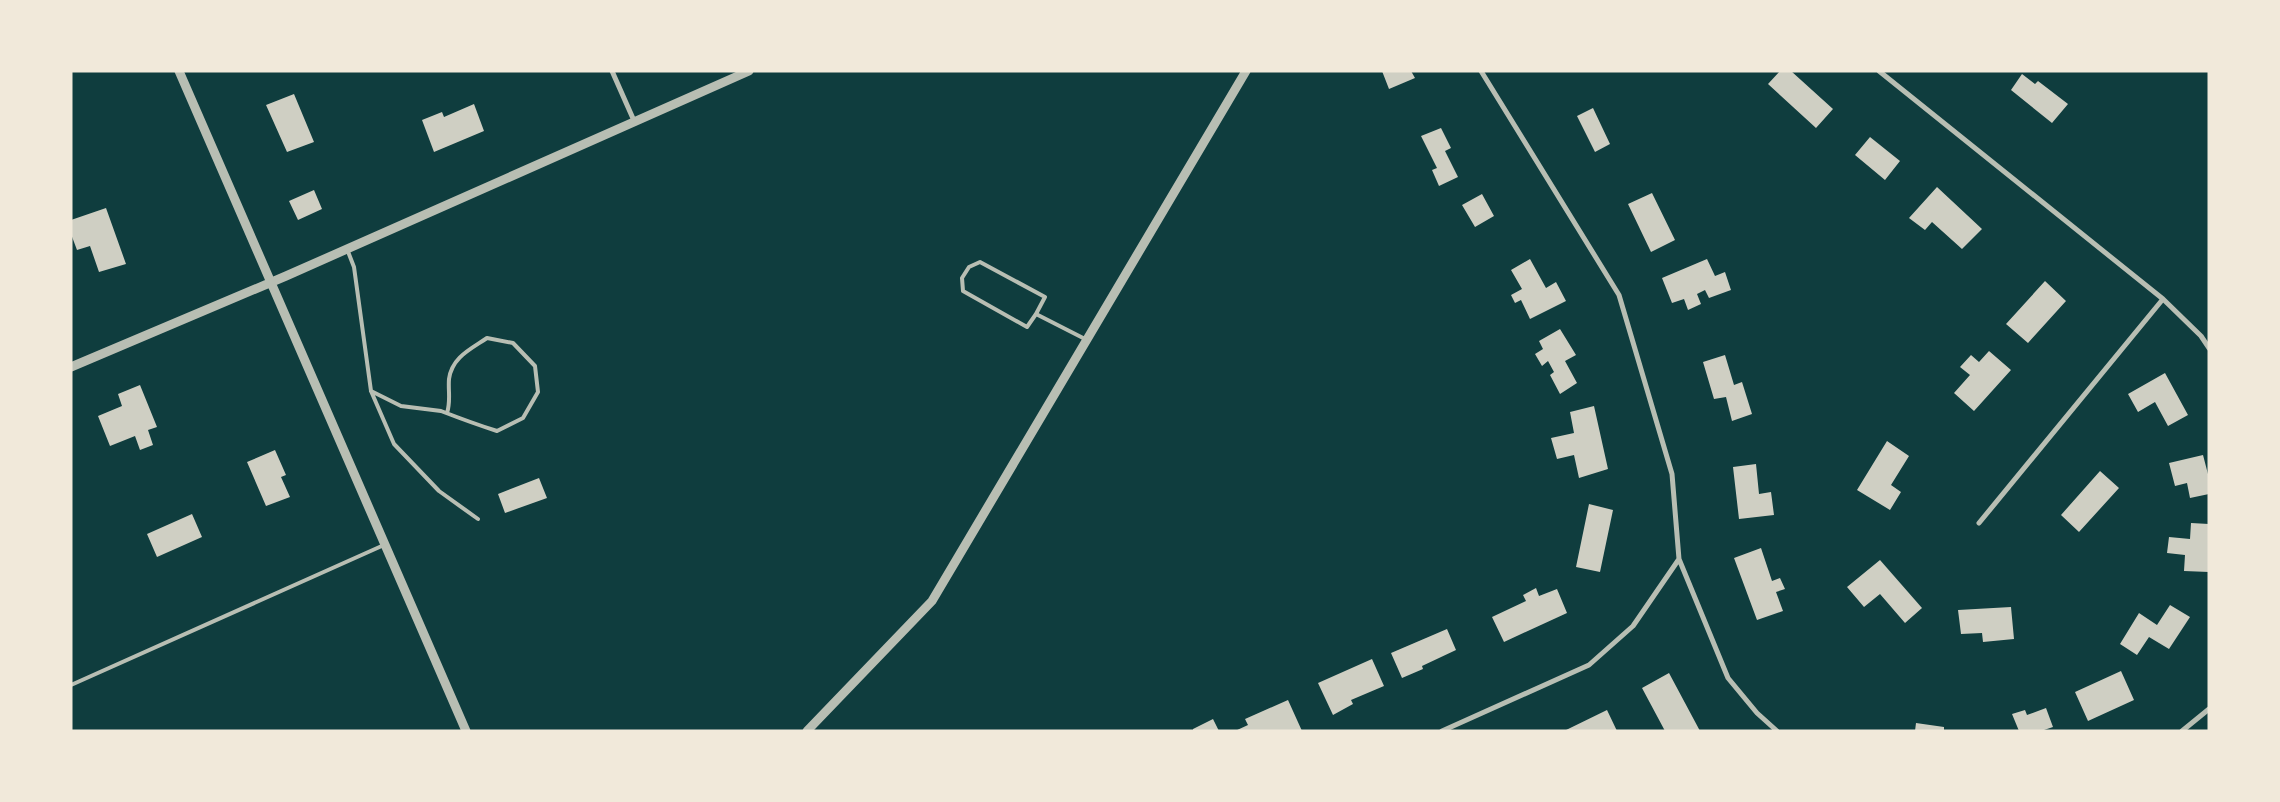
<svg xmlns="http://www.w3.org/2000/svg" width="2280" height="802" viewBox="0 0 2280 802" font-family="'DM Sans',sans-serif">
<rect width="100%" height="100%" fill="#0f3d3e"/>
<path fill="#cfcfc3" d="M1382 71H1411L1415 78 1389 89Z
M1780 71H1791L1833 109 1816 128 1768 84Z
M2022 74 2035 84 2038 81 2068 104 2052 123 2011 90Z
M294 94 314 142 287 152 266 105Z
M474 104 484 131 434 152 422 120 442 112 444 117Z
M1593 108 1610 144 1595 152 1577 116Z
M1441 128 1451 148 1445 151 1458 177 1439 186 1432 170 1437 168 1421 136Z
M1870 137 1900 161 1885 180 1855 155Z
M1937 187 1982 229 1962 249 1932 222 1925 230 1909 218Z
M314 190 322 209 298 220 289 201Z
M1652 193 1675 240 1651 252 1628 204Z
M1482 194 1494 216 1475 227 1462 205Z
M106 208 126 264 99 272 90 246 77 250 71 234V220Z
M1530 259 1546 288 1556 282 1566 301 1530 319 1521 300 1515 303 1511 295 1522 289 1511 270Z
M1707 259 1715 276 1725 272 1731 290 1709 298 1705 290 1697 294 1701 304 1688 310 1684 299 1672 303 1662 278Z
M2045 281 2066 301 2028 343 2006 324Z
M1560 329 1576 355 1565 361 1577 383 1560 394 1550 375 1554 372 1548 361 1542 366 1535 354 1543 349 1539 341Z
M1989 351 2011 370 1974 411 1954 393 1970 375 1960 367 1971 355 1979 362Z
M1725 355 1734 385 1742 382 1752 414 1732 421 1726 397 1714 399 1703 362Z
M2165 373 2188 415 2168 426 2155 402 2138 412 2128 394Z
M140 385 157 427 148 430 153 445 140 450 135 436 110 446 98 416 122 406 118 394Z
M1594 406 1608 469 1579 478 1574 455 1557 459 1551 438 1574 433 1570 412Z
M1887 441 1909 456 1891 485 1901 492 1890 510 1857 490Z
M275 450 286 475 281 477 290 497 266 506 247 462Z
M2203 455 2209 478V494L2190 498 2187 483 2175 486 2169 463Z
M1756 464 1759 494 1771 492 1774 515 1739 519 1733 467Z
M2100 471 2119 488 2079 532 2061 515Z
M539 478 547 498 505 513 498 494Z
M1589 504 1613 510 1600 572 1576 567Z
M192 514 202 537 157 557 147 534Z
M2191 523 2209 524V572L2184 571 2185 555 2167 553 2169 537 2190 539Z
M1761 548 1772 581 1780 578 1785 589 1776 592 1783 611 1757 620 1734 558Z
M1880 560 1922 608 1905 623 1880 594 1864 607 1847 587Z
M1536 588 1539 596 1557 589 1567 613 1504 642 1492 617 1526 601 1523 595Z
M2170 605 2190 617 2169 649 2149 637 2137 655 2120 644 2139 613 2157 625Z
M2011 607 2014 639 1983 642 1982 633 1961 634 1958 610Z
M1447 629 1456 650 1422 666 1423 669 1402 678 1391 653Z
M1372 659 1384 686 1351 700 1353 704 1333 715 1318 683Z
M2121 671 2134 700 2088 721 2075 692Z
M1669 673 1700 731H1665L1642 688Z
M1288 700 1302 731H1235L1248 725 1245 719Z
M2046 708 2053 727 2041 731H2019L2012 714 2025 710 2027 715Z
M1607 710 1617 731H1564Z
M1213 719 1219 731H1193V729Z
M1916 723 1944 727V731H1915Z"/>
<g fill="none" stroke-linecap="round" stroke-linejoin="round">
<path stroke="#b8beb3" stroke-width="4" d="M347 249 354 267 371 391 394 444 439 491 478 519
M1036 314 1045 297 980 262 969 267 962 278 963 291 1027 327 1036 314 1087 340
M371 391 401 406 441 411C459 418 478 425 497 431L523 418 538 392 535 366 513 343 487 338C471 349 452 357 449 379 448 391 451 401 447 413
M71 685 384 545"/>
<path stroke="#b8beb3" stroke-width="5" d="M612 71 635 123
M1481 71 1619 295 1672 474 1679 559 1728 678 1757 713 1777 731
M1879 71 2163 299 2201 336 2209 348
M1979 523 2163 299
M1442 731 1589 665 1633 626 1679 559
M2182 731 2209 709"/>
<path stroke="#b8beb3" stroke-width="9" d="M179 71 466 731
M71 367 286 276 749 71
M807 731 932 601 1246 71"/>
</g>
<rect width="2280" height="802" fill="none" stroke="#f1e9da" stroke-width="145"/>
</svg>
